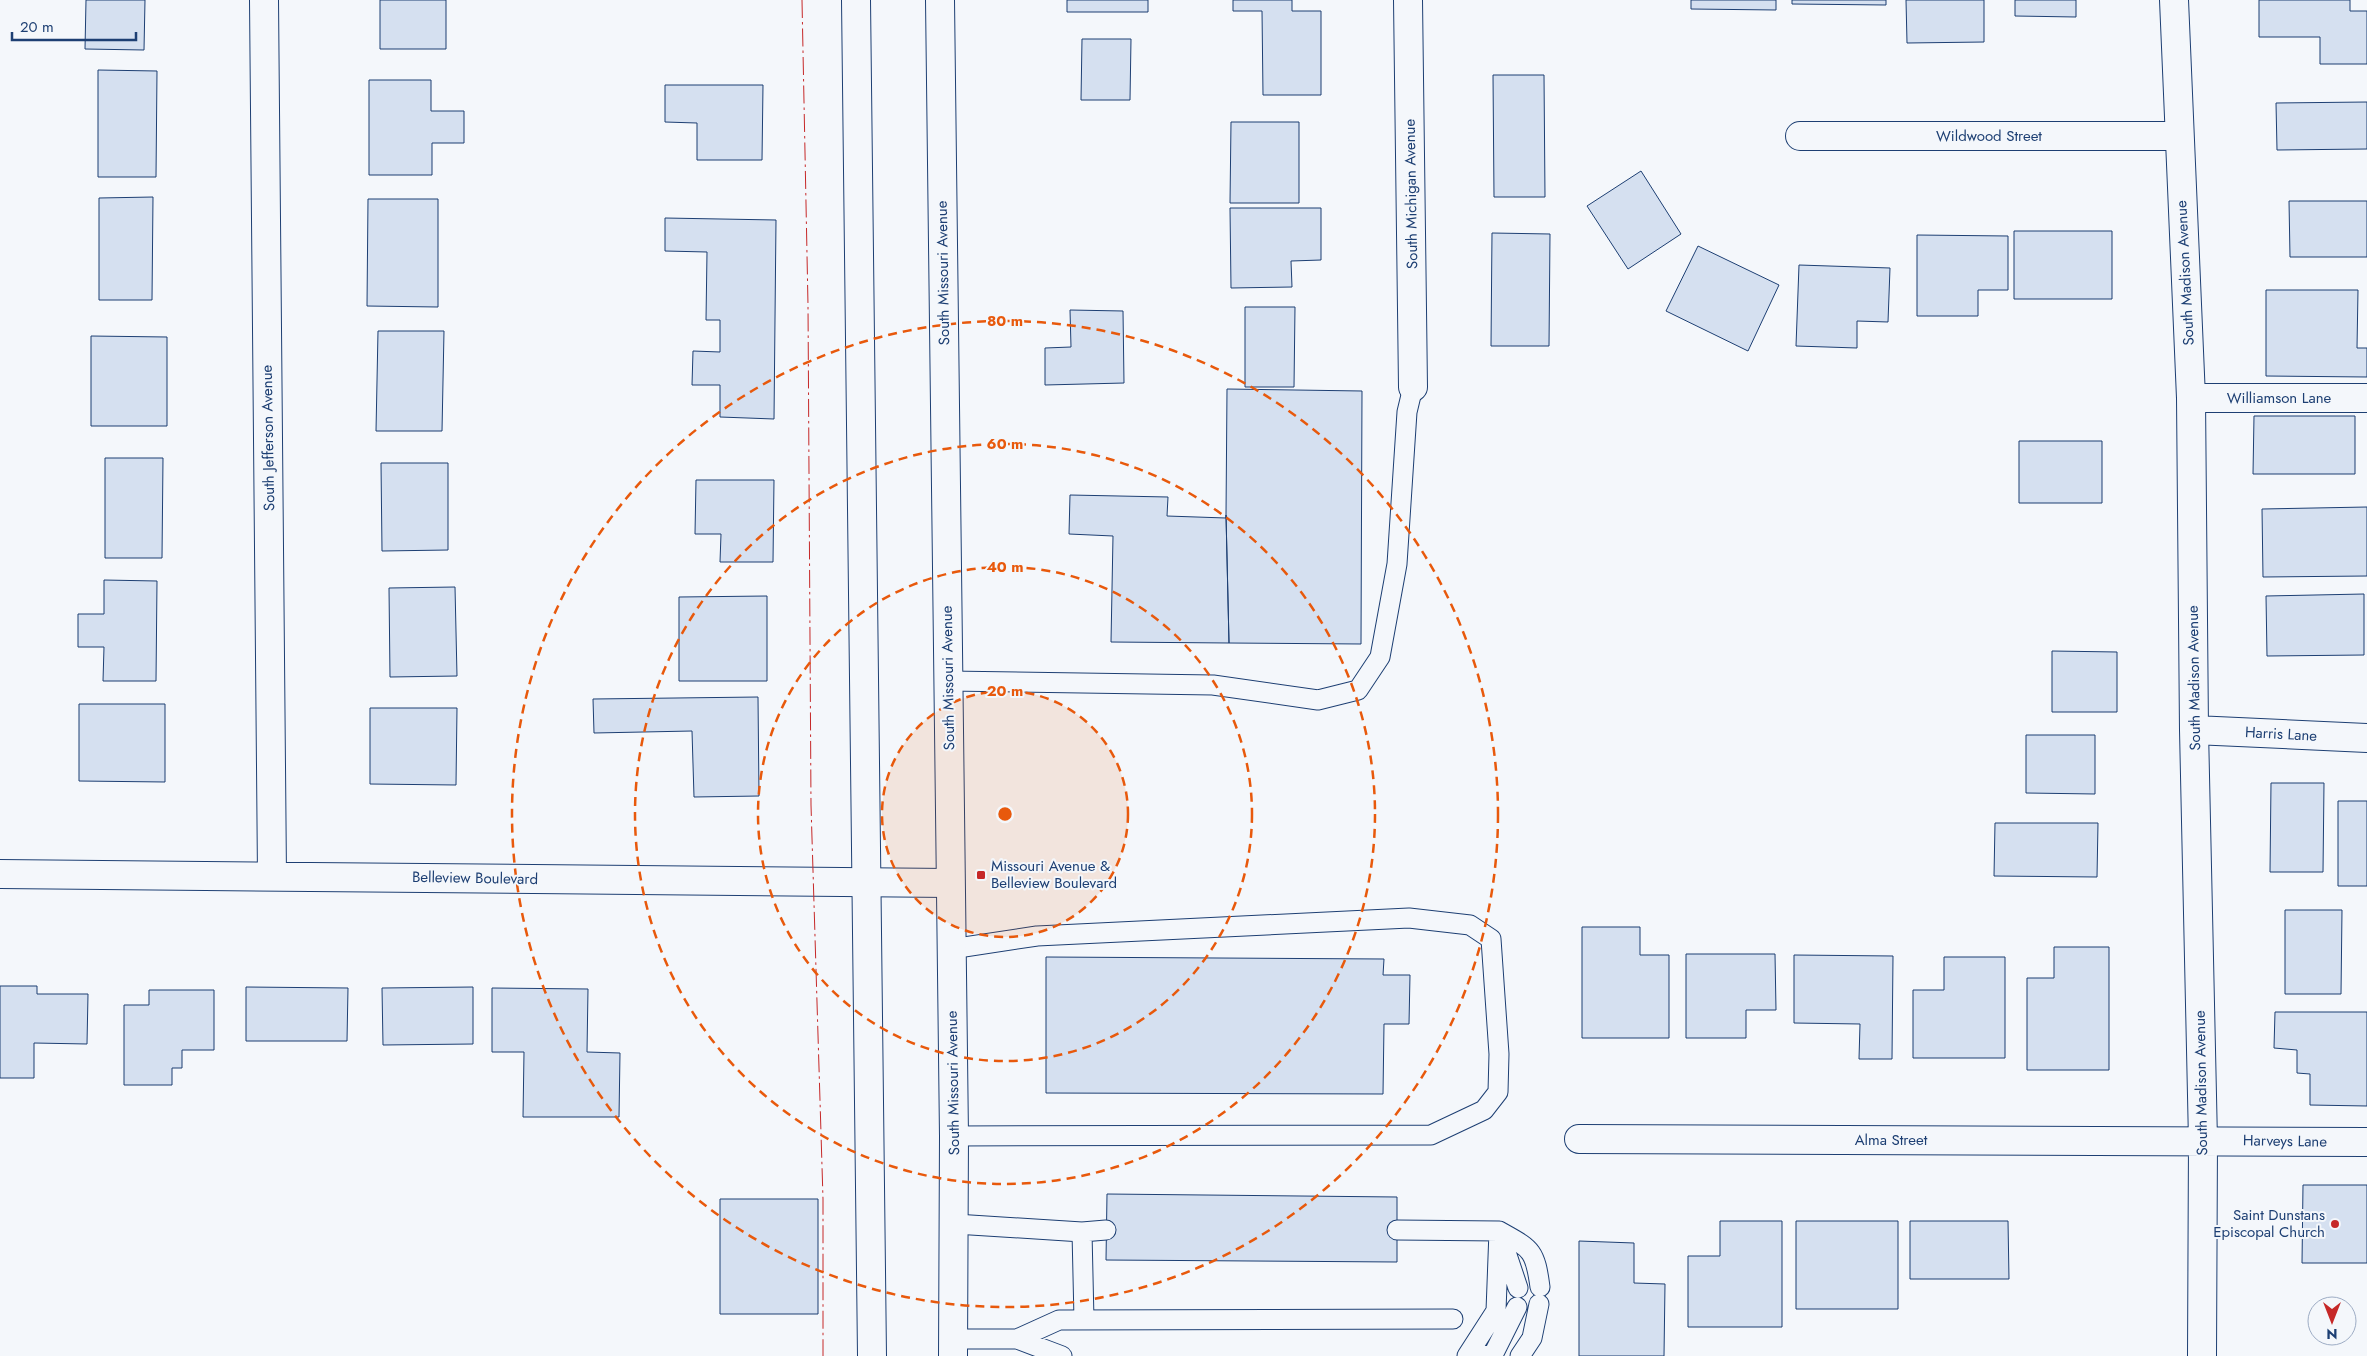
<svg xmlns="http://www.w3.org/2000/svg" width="2367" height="1356" viewBox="0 0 2367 1356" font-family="Jost,sans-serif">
<rect width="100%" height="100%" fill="#f4f7fb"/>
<path fill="#d5e0f0" stroke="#1d3f73" d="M86 0H145L144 50 85 49Z
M380 0H446V49H380Z
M1067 0H1148V12H1067Z
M1233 0H1292V11H1321V95H1263L1262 11H1233Z
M1691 0H1776V10L1691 9Z
M1792 0H1886V5L1792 4Z
M1906 0H1984V42L1907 43Z
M2015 0H2076V17L2015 16Z
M2259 0H2350V11H2367V64H2320V37H2259Z
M1082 39H1131L1130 100H1081Z
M98 70 157 71 156 177H98Z
M1493 75H1544L1545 197H1494Z
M369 80H431V111H464V143H432V175H369Z
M665 85H763L762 160H697V123L665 122Z
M2367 102V149L2277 150 2276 103Z
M1231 122H1299V203H1230Z
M1641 171 1681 234 1628 269 1587 206Z
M153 197 152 300H99V198Z
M368 199H438V307L367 306Z
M2289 201H2367V257H2290Z
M1230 208H1321V260L1291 261 1292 287 1231 288Z
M665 218 776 220 774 419 720 417V385H692L693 351 720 352V320H706L707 252 665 251Z
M2014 231H2112V299H2014Z
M1492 233 1550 234 1549 346H1491Z
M1917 235 2008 236V290H1978V316H1917Z
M1698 246 1779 285 1748 351 1666 311Z
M1799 265 1890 268 1888 322 1857 321V348L1796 346Z
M2266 290H2358L2357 348H2367V377L2266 376Z
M1245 307H1295L1294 387H1245Z
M1070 310 1123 311 1124 383 1045 385V348L1071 347Z
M378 331H444L442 431H376Z
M91 336 167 337V426H91Z
M1227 389 1362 391 1361 644 1229 643 1226 515Z
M2254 416H2355V474H2253Z
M2019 441H2102V503H2019Z
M105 458H163L162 558H105Z
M381 463H448V550L382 551Z
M696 480H774L773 562H720L721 534H695Z
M1070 495 1168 497 1167 516 1226 518V515L1229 643 1111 642 1113 536 1069 534Z
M2367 507V576L2263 577 2262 509Z
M104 580 157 581 156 681H103L104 647H78V614H104Z
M455 587 457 676 390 677 389 588Z
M2364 594V655L2267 656 2266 596Z
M767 596V681H679V597Z
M2052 651 2117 652V712H2052Z
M758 697 759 796 694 797 692 731 594 733 593 699Z
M79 704H165V782L79 781Z
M370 708H457L456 785 370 784Z
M2026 735H2095V794L2026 793Z
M2271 783H2324L2323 872H2270Z
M2338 801H2367V886H2338Z
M1995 823H2098L2097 877 1994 876Z
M2285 910H2342L2341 994H2285Z
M1582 927H1640V955H1669V1038H1582Z
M2054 947H2109V1070H2027V978H2054Z
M1686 954H1775L1776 1010H1746V1038H1686Z
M1794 955 1893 956 1892 1059H1859L1860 1024 1794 1023Z
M1046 957 1384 959 1383 975H1410L1409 1024H1384L1383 1094 1046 1093Z
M1944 957H2005V1058H1913V990H1944Z
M0 986H37V994H88L87 1044 34 1043V1078H0Z
M246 987 348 988 347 1041H246Z
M473 987V1044L383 1045 382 988Z
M492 988 588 989 587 1052 620 1053 619 1117H523L524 1052H492Z
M149 990H214V1050H182V1068H172V1085H124V1005H149Z
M2275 1012H2367V1106L2310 1105V1074L2297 1073V1050L2274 1048Z
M2303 1185H2367V1263H2302Z
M1107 1194 1397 1197V1262L1106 1260Z
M720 1199H818V1314H720Z
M1720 1221H1782V1327H1688V1256H1720Z
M1796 1221H1898V1309H1796Z
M1910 1221H2008L2009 1279H1910Z
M1579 1241 1634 1243V1283L1665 1284 1664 1356H1579Z"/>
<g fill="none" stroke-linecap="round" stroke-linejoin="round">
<g stroke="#1d3f73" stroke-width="21">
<path id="service" d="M948 681 1213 685 1318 700 1358 690 1380 657 1397 564 1407 412 1413 387
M951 949 1037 936 1409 918 1470 925 1491 939 1499 1054 1498 1092 1484 1110 1431 1135 954 1136
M955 1224 1082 1232 1106 1230
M1397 1230 1499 1231 1518 1288
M1082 1232 1084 1320
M953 1339H1017L1059 1320 1453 1319
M1017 1339 1062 1356
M1467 1356 1496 1311 1499 1231C1531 1249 1535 1249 1540 1287
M1485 1356 1494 1353 1517 1307
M1520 1356 1532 1338 1539 1304"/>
</g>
<g stroke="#1d3f73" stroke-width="30">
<path id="minor" d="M264 0 272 876
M1408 0 1413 387
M2174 0 2191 398 2194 730 2203 1141 2202 1356
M1800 136H2179
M2191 398H2367
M2194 730 2367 738
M0 874 950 883
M1579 1139 2367 1142"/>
</g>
<g stroke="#1d3f73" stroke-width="30">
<path id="primary" d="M856 0 872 1356
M940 0 954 1136 953 1356"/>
</g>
<use href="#service" stroke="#f4f7fb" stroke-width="19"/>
<use href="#minor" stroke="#f4f7fb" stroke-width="28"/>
<use href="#primary" stroke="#f4f7fb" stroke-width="28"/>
<path stroke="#c62828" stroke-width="1" stroke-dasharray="18 4 2.5 4" stroke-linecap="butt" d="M802 0 808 305 811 805 823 1199V1356"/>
</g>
<circle cx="1005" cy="814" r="123" fill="#e8590c" fill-opacity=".12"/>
<g fill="none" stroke="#e8590c" stroke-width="2.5" stroke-dasharray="9 6">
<circle cx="1005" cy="814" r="123"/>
<circle cx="1005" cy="814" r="247"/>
<circle cx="1005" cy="814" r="370"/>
<circle cx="1005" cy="814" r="493"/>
</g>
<g fill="#c62828" stroke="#f4f7fb" stroke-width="2">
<rect x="976" y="870" width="10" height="10" rx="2.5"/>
<circle cx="2335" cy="1224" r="5"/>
</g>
<g text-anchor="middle" stroke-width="4" stroke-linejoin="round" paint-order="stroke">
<g font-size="15" fill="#1d3f73" stroke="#f4f7fb">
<text x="1989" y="141">Wildwood Street</text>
<text transform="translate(1411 194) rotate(-91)" y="5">South Michigan Avenue</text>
<text transform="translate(943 273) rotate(-91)" y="5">South Missouri Avenue</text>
<text transform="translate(2185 273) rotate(-93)" y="5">South Madison Avenue</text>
<text x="2279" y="403">Williamson Lane</text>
<text transform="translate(268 438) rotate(-91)" y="5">South Jefferson Avenue</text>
<text transform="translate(948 678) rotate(-91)" y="5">South Missouri Avenue</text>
<text transform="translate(2194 678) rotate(-91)" y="5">South Madison Avenue</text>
<text transform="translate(2281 734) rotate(3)" y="5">Harris Lane</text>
<text transform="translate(475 878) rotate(1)" y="5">Belleview Boulevard</text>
<text transform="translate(953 1083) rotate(-91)" y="5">South Missouri Avenue</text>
<text transform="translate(2201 1083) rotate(-91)" y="5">South Madison Avenue</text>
<text x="1891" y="1145">Alma Street</text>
<text transform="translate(2285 1141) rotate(1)" y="5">Harveys Lane</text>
</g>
<g font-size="15" fill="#1d3f73" stroke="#f4f7fb" text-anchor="start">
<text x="991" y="871">Missouri Avenue &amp;<tspan x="991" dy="17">Belleview Boulevard</tspan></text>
<text x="2325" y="1220" text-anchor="end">Saint Dunstans<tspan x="2325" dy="17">Episcopal Church</tspan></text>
</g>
</g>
<circle cx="1005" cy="814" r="8" fill="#e8590c" stroke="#f4f7fb" stroke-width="2.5"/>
<g font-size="15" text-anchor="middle" font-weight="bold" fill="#e8590c" stroke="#f4f7fb" stroke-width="4" stroke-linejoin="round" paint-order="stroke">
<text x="1005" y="326">80 m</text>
<text x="1005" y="449">60 m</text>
<text x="1005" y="572">40 m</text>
<text x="1005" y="696">20 m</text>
</g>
<g transform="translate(2332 1321) rotate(180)"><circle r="24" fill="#f4f7fb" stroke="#9eadc5"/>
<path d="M0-4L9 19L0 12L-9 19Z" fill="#c62828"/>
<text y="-8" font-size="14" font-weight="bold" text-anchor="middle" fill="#1d3f73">N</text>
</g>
<path d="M12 32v8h124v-8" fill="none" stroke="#1d3f73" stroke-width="2.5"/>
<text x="20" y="32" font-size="15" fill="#1d3f73" stroke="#f4f7fb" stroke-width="4" paint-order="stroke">20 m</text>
</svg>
